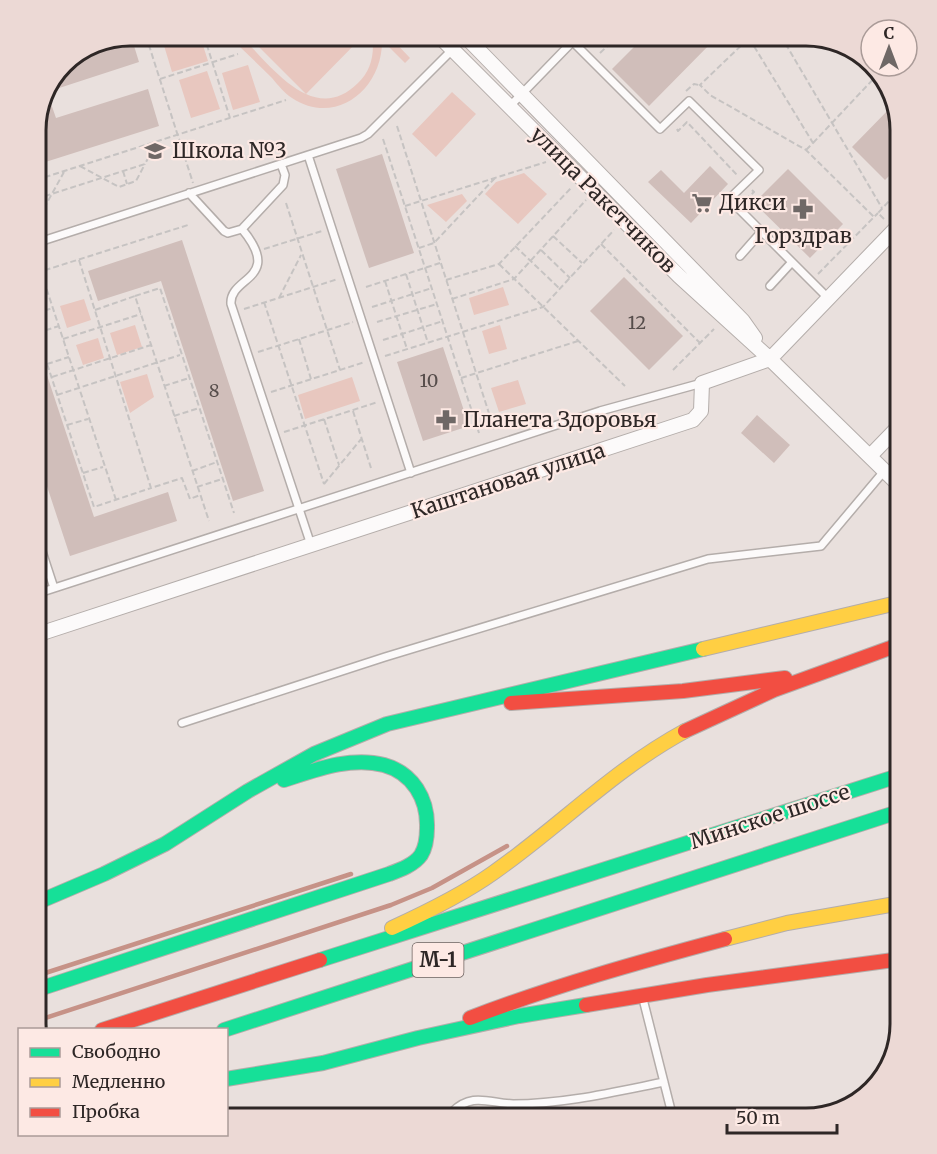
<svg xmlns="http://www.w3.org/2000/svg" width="937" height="1154" viewBox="0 0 937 1154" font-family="Merriweather,serif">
<rect width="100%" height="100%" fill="#e9e0dd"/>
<path fill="#e8c7bf" d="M171 36H200L208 61 172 72 162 39Z
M229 36H241C271 66 314 127 358 83 371 71 375 53 372 36H389L410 58 405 63 382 40C383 89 336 127 292 98 284 93 278 85 272 78 258 64 243 50 229 36Z
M248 36H363L306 94Z
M248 65 260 102 233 110 222 73Z
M207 71 220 109 191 118 179 80Z
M452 92 476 114 436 157 412 134Z
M524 173 547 194 518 224 485 194 496 182Z
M462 194 467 201 446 222 427 205Z
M503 287 509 305 474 315 469 298Z
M84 299 91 320 67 328 60 306Z
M135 325 142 347 117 355 110 333Z
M500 325 507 349 489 354 482 331Z
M98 338 104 358 83 365 76 345Z
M147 374 154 397 130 413 120 382Z
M352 377 360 401 305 419 298 395Z
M518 380 526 404 499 412 491 388Z"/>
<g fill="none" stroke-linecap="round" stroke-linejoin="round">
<path stroke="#c69287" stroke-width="4.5" d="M36 976 351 874
M36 1021 391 905 432 888 507 846"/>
</g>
<path fill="#d0beba" d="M131 36 139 62 53 90 68 60Z
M645 36H718L649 106 612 69Z
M148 89 159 126 36 165V124L49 98 56 118Z
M893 105 901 131V164L885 180 852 147Z
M382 154 414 253 369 268 336 169Z
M710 166 728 184 691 223 648 182 661 170 684 193Z
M788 169 843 224 810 258 754 203Z
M182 240 264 491 233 501 161 281 98 301 88 271Z
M624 277 683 336 649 370 590 311Z
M443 347 469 426 423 441 397 362Z
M36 348H38L94 517 168 492 177 521 70 556 36 453Z
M757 415 790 445 774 463 741 433Z"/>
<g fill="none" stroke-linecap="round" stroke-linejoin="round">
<g stroke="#b4adaa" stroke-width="10">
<path id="lane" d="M573 42 660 129 689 101 759 170 729 199 828 298
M510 106 578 36
M308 155 411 473
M189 193 224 231 228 233 242 229 283 185 285 175 281 164
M242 229C284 280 229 276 231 304L311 545
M36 243 361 138 368 134 452 50
M740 256 762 231
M770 286 792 262
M36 533 54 588
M36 594 600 411 702 383
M182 723 385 657 708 559 821 546 885 470
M642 995 673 1118
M423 1118H430
M452 1118V1112C472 1092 489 1103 513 1104 564 1104 614 1092 664 1082"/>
</g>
<g stroke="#b4adaa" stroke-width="16">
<path id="street" d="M439 36 679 276 770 359 901 487
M465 36 743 321 755 338
M870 456 901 424
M36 635 693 420 701 411 702 383 770 359 901 223"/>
</g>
<g stroke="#b4adaa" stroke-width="16">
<path id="fast" d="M36 903 104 874 165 844 248 791 314 754 387 724 703 649
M320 960 901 775
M36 990 389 874C400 870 414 865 421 855 426 847 427 837 427 828 428 799 413 773 384 765 351 756 315 770 284 780
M224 1030 901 811
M226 1079 323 1063 418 1038 519 1016 586 1005"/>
</g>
<g stroke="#b4adaa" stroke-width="16">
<path id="slow" d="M703 649 901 602
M392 928C427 912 462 895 493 873 559 827 613 770 685 731
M725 939 787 923 901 903"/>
</g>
<g stroke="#b4adaa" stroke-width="16">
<path id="jam" d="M511 703 683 691 785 678
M685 731 774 690 901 644
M586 1005 707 985 901 959
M470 1018C553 986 639 962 725 939
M102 1030 320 960"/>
</g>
<path stroke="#c6c3c2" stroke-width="2" stroke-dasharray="6 3" stroke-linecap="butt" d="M146 36 193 183
M204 36 230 118
M781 36 882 208
M811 36 879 73
M600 53 618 36
M160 79 238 54
M686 91 694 84 699 85
M397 126 494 429
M677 129 678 131 687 122 737 175
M383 139 479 433
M813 143 879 73
M806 150 813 143 749 38 700 85 710 95 806 150 874 217
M80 166 119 187 136 181 145 164
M123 171 127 184
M36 180 286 100
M36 199 145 164 156 143
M745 200 754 192 752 190
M286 203 340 370
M405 206 546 162
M36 212 43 210 64 172
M884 219 878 213 901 188
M553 236 582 263
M601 244 700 343
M515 246 560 289
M419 248 434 243 495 178
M264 249 322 231
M541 250 570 278
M79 260 151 488 182 478 190 499 200 495
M499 264 625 386
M41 272 116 500
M36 273 188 225
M406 274 428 343
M818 274 878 213
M446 280 499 264 571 188
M385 281 407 349
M366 287 440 263
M135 296 160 288 234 513
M279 298 301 255
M452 299 514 279 586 200
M264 302 324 484
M372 307 432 288
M244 309 338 279
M95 310 135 296 209 521
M36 313 53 308
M377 322 437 304
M36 330 94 507 151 488
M37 333 59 326
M63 339 141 314
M299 339 311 379
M383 340 443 321
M258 352 353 322
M385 356 543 307 614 230
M47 364 69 357
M673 370 714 329
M52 377 151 345
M461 378 578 341
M164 386 189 378
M271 392 365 362
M57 395 180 355
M353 411 371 468
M174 416 199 408
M324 419 339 465
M67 425 88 419
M284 432 378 402
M192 471 217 462
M83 473 103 467
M324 484 362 438
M197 487 222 479"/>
<use href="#lane" stroke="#fcfafa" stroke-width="7"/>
<use href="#street" stroke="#fcfafa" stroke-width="14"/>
<use href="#fast" stroke="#16e098" stroke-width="14"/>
<use href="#slow" stroke="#ffcf43" stroke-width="14"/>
<use href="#jam" stroke="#f24e42" stroke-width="14"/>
</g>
<defs>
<g id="school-bare" transform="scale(1.62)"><path d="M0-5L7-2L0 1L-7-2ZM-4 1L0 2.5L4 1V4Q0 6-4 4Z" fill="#6f6866" stroke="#fde9e4" stroke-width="2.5" paint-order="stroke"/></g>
<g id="supermarket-bare" transform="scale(1.62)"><path d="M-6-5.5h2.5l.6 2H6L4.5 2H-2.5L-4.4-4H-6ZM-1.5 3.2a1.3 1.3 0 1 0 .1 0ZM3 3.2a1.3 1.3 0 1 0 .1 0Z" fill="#6f6866" stroke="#fde9e4" stroke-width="2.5" paint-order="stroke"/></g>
<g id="pharmacy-bare" transform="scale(1.62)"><path d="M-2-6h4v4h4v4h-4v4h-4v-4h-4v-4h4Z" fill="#6f6866" stroke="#fde9e4" stroke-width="2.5" paint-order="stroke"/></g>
</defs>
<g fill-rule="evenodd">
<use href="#school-bare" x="155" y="151"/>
<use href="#supermarket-bare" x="702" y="203"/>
<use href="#pharmacy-bare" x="803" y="209"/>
<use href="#pharmacy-bare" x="446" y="420"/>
</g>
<g text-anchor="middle" stroke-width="4.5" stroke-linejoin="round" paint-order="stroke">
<g font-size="18" fill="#564d4b">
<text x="637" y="329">12</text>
<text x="429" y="387">10</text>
<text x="214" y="397">8</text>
</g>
<rect fill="#fde9e4" stroke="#6c615f" stroke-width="1.5" x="412.5" y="943" width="51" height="34" rx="4.5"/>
<g font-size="20" font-weight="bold" fill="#2e2726">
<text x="438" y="967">М-1</text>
</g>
<g font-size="21" fill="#2e2726" stroke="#fde9e4" text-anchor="start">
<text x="172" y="158">Школа №3</text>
<text x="719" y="210">Дикси</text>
<text x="803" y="243" text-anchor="middle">Горздрав</text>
<text x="463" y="427">Планета Здоровья</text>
</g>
<g font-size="21" fill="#2e2726" stroke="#fde9e4">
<text transform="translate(603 200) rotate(45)" y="7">улица Ракетчиков</text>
<text transform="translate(508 481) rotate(-18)" y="7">Каштановая улица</text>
<text transform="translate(770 817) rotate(-18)" y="7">Минское шоссе</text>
</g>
</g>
<path d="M0 0H937V1154H0ZM130 46H806A84 84 0 0 1 890 130V1024A84 84 0 0 1 806 1108H130A84 84 0 0 1 46 1024V130A84 84 0 0 1 130 46Z" fill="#ecd9d5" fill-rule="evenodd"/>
<path fill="none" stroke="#2e2726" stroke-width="3" d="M130 46H806A84 84 0 0 1 890 130V1024A84 84 0 0 1 806 1108H130A84 84 0 0 1 46 1024V130A84 84 0 0 1 130 46Z"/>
<rect x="18" y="1028" width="210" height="108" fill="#fde9e4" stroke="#aa9b98" stroke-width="1.5"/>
<rect x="30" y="1048" width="30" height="9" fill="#16e098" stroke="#aa9b98" stroke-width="1.5"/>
<text x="72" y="1058" font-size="18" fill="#2e2726">Свободно</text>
<rect x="30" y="1078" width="30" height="9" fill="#ffcf43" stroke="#aa9b98" stroke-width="1.5"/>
<text x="72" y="1088" font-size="18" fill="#2e2726">Медленно</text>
<rect x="30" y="1108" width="30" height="9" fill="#f24e42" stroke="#aa9b98" stroke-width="1.5"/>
<text x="72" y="1118" font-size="18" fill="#2e2726">Пробка</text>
<g transform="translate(889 48)"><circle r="28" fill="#fde9e4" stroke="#aa9b98" stroke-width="1.5"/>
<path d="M0-4.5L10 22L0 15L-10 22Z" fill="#6f6866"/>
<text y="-9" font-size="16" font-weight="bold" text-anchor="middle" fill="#2e2726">С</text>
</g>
<path d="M727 1124v9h110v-9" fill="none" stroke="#2e2726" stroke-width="3"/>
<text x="736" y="1124" font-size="18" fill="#2e2726" stroke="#fde9e4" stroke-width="4.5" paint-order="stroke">50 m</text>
</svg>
